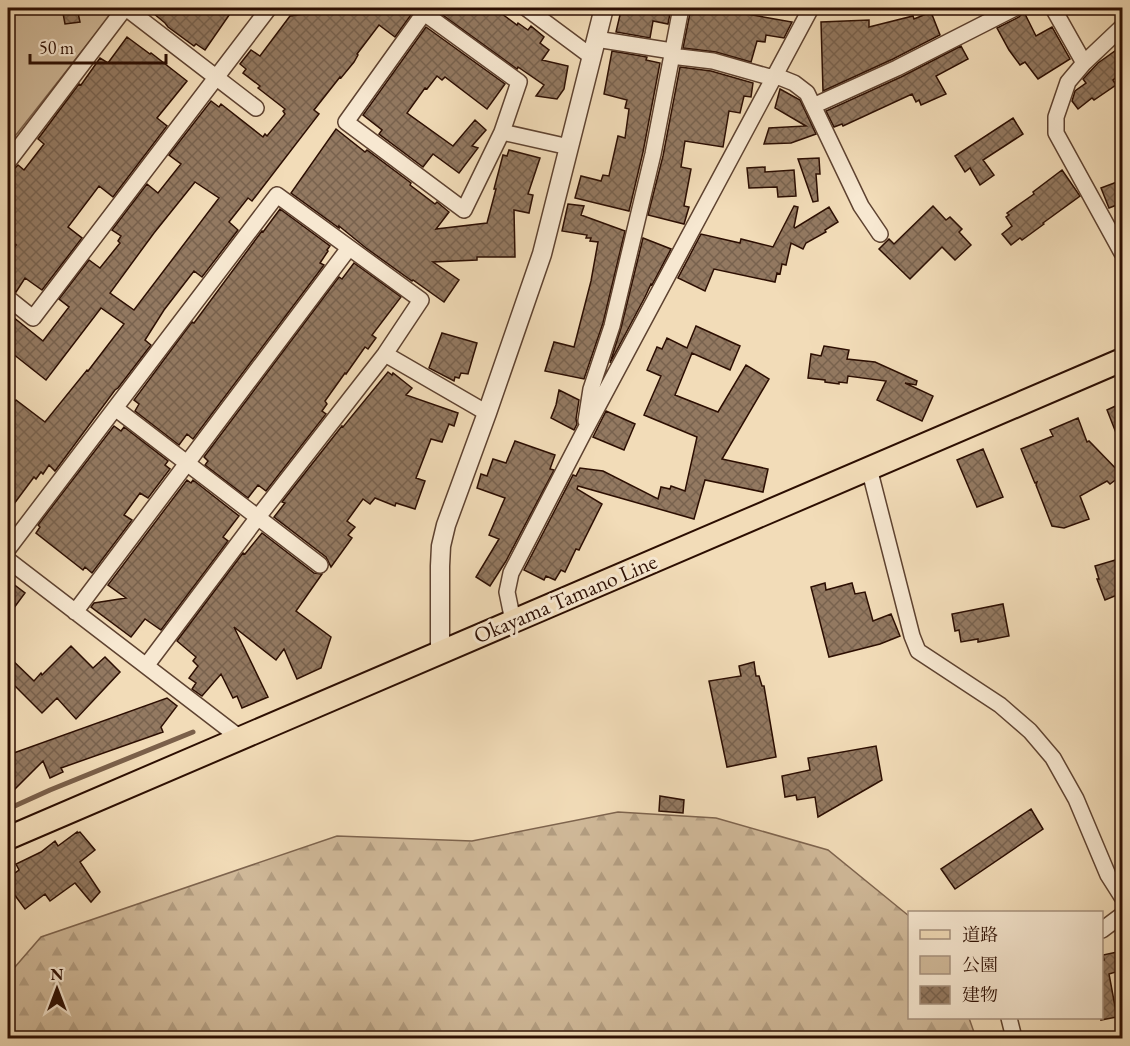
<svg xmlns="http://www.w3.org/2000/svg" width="1130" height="1046" viewBox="0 0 1130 1046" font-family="'EB Garamond','Noto Serif JP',serif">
<defs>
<pattern id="forest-firs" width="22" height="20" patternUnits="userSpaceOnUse" patternTransform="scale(1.5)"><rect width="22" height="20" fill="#d0b999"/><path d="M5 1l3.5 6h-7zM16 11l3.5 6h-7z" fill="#b39e82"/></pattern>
<pattern id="building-cross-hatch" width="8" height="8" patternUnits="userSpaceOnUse" patternTransform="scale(1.5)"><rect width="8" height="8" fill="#937961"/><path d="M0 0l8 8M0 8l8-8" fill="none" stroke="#78624e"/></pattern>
</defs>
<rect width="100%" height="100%" fill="#f2dcb8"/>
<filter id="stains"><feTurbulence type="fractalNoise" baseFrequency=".00333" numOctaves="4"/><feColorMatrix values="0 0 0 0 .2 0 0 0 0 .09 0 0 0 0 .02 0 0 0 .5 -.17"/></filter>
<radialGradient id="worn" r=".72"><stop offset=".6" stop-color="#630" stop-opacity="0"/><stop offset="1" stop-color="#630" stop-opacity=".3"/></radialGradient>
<path fill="url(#forest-firs)" stroke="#7e644e" stroke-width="1.5" d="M618 812 716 818 828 850 909 916 910 1018H969L976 1038H8V975L41 937 337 836 472 841Z"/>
<path fill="#d0b999" stroke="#7e644e" stroke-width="1.5" d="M8 8H116L8 145Z"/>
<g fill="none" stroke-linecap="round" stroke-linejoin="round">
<path stroke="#7b604a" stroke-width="5" d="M8 809 50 790 193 732"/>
</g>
<path fill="url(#building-cross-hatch)" stroke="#2c0e02" stroke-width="1.5" fill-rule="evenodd" d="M62 8H77L80 22 65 24Z
M147 8H234L205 50 196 44 194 46 168 27 165 23Z
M314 8H416L395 37 379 25 357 54 358 55 354 62 341 78 340 77 314 110 319 114 252 201 248 198 229 222 238 230 202 277 194 271 164 310 145 340 151 345 118 388 115 390 55 471 49 465 43 474 41 472 36 479 34 477 8 512V410L16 400 45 422 87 370 88 371 124 324 101 308 46 380 8 350V313L43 341 69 307 59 299 89 260 100 268 120 243 118 241 121 236 112 230 147 184 158 193 181 164 169 155 211 101 219 107 221 104 263 137 265 134 267 136 285 114 283 111 285 109 258 88 260 86 243 73 246 69 240 64 251 50 260 56 290 16 319 12ZM195 182 219 198 134 310 110 293 154 233Z
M433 8H494L517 25 518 23 528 30 531 26 544 37 540 43 549 50 542 60 568 66 564 89 557 99 536 96 544 85 518 67 517 69Z
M619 8H671L668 24 653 21 650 38 616 32 620 15 619 14Z
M691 8 714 13V11L741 13 792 22 784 38 766 35 765 42 757 41 751 62 716 52 683 48Z
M931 12 940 35 893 59 823 91 821 22 869 20V27L913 16 914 19Z
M1024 12 1036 36 1052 27 1070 59 1038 79 1025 62 1020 65 1009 50 997 28 1019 17Z
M426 27 505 84 487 109 445 77 442 80 437 76 427 89 425 88 407 113 453 146 475 120 486 130 472 146 478 148 459 173 433 154 423 167 379 134 382 130 363 115Z
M127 37 150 54 151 53 187 81 157 118 167 126 113 197 99 186 68 227 82 238 42 290 25 278 16 292 8 289V258L16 245 8 239V172L12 171 18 165 24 170 44 144 38 139 79 84 81 85 100 58 108 63Z
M961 46 968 59 936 76 946 94 921 105 919 100 916 102 912 94 843 126 842 124 834 127 826 111 901 77Z
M1122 46V73L1113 80 1116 85 1094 100 1092 98 1078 109 1072 101 1075 91 1086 83 1083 79 1098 63Z
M612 51 647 57 646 60 660 63 643 152 629 211 575 198 581 176 601 181 603 175 609 176 618 136 625 138 629 109 625 108 627 100 604 94Z
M680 67 711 71 753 83 751 97 744 96 740 113 729 111 723 147 685 141 681 167 691 169 684 206 689 207 684 224 648 215 663 156Z
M780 89 800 100 816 134 791 143 764 144 769 128 806 126 775 108Z
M1013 118 1023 134 983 160 994 175 980 185 970 168 965 172 955 156Z
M336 129 365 152 367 150 411 183 410 185 435 204 437 202 449 212 436 229 487 223 496 189H494L503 155 507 156 509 150 540 158 528 194 533 195 529 213 514 210 515 257H477V260L433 262 459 280 444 302 413 280 412 281 366 248 339 226V228L291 193Z
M819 158 820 174H816L818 201 813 202 798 159Z
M765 167V172L794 170 796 196 778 197 777 187 749 188 747 168Z
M1062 170 1080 196 1043 223 1044 224 1022 240 1020 238 1011 245 1002 234 1012 226 1006 217 1009 215 1007 213 1034 194 1033 192Z
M1122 180V203L1109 208 1101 188Z
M568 204 584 206 581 215 625 231 603 323 584 379 545 371 554 342 574 347 591 281 598 242 590 241 591 238H586L587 235 562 231Z
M794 206 798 207 794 227 795 228 829 207 838 222 825 230 826 232 806 243 803 249 791 243 786 265 782 264 780 274 777 273 775 282 714 269 705 291 678 278 701 234 740 243 741 239 773 247Z
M933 206 946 220 950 217 962 229 959 232 971 245 955 260 942 247 910 279 879 249 889 239 894 244Z
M280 209 330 246 327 250 328 251 320 263 324 265 193 439 187 434 179 445 135 411 139 404 134 400 192 322 194 323 262 231 263 232Z
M643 238 671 249 652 285 651 284 645 297 610 363 621 328Z
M354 263 401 297 372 335 376 338 368 349 365 347 346 374 345 373 325 401 327 404 322 411 326 414 266 491 258 485 248 498 205 465 208 461 204 457 339 277 342 279Z
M696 326 740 346 730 370 692 353 675 395 718 412 746 365 769 379 722 459 768 469 763 492 705 480 694 519 578 486 577 489 602 504 579 550 576 549 565 572 561 570 555 580 546 576 544 580 524 570 573 475 576 476 580 468 603 471 658 499 661 487 670 489 671 486 685 491 697 437 644 415 661 376 647 370 657 347 662 349 667 338 687 348Z
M442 333 477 343 468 374 461 373 459 378 455 377 454 381 429 368Z
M824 346 849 350 847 359 875 362 917 381 916 385 905 383 933 396 922 421 877 400 886 381 848 376 847 383 839 382V384L825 382V380L808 378 811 354 821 356Z
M388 372 392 375 393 373 412 388 406 395 458 413 454 426 449 424 442 442 431 439 416 478 425 481 415 509 396 503 395 506 375 498 370 504 363 499 347 521 355 527 348 535 352 538 331 567 326 557 274 517 285 503 282 502 342 426 343 427Z
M559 390 579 400 576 419 577 424 574 430 551 418 556 405Z
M1122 403V448L1107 410Z
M606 411 635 424 624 450 593 437Z
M1078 418 1087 442 1089 441 1122 475 1110 484 1107 481 1080 496 1089 519 1064 528 1052 526 1036 485 1037 482 1035 483 1034 481 1021 449 1053 436 1050 430Z
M114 426 121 431 124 427 168 461 165 465 170 469 148 498 140 493 124 515 132 520 92 573 85 567 83 570 36 533 40 527 38 525Z
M515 441 555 455 550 469 554 470 506 561 490 586 476 577 499 539 489 535 505 498 477 488 481 474 487 476 493 459 506 463Z
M983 449 1003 497 977 507 957 460Z
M187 480 191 483 193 480 239 516 223 537 228 541 161 630 145 619 131 637 91 607 94 603 126 598 108 585Z
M262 533 314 573 322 574 296 611 331 637 321 668 297 679 284 649 276 660 234 627 268 697 242 708 237 696 233 698 221 674 202 696 192 689 196 683 189 678 198 666 193 661 196 657 177 641 243 553 245 554Z
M1122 558V593L1105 600 1097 579H1099L1095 566Z
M8 580 25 593 8 616Z
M825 583 826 590 852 583 855 594 865 592 873 621 891 614 900 636 880 644 829 657 811 587Z
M1003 604 1009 636 978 642V639L961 642 959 630 955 631 952 614Z
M71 646 93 668 105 657 120 672 76 719 57 698 42 713 8 679V656L34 681 41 673 42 675Z
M754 662 756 676H759L762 686H764L776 757 727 767 709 681 741 676 739 666Z
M167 698 177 706 161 727 163 732 61 768 63 772 50 778 43 761 8 796V755Z
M876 746 882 780 818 817 815 797 797 800 796 795 785 797 782 776 810 770 808 758Z
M660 796 684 800 683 813 659 811Z
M1031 809 1043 829 955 889 941 869Z
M77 832V833L80 832 95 850 80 862 100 892 91 902 75 883 50 901 45 894 25 909 8 886V878L19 870 16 864 41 852 55 841 58 846Z
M1122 951V970L1109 974 1117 1017 1101 1020V961L1104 960 1103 955Z"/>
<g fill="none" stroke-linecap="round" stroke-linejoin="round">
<g stroke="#5e4230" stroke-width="18">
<path id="minor" d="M126 8 256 108
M526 8 592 57
M1053 8 1084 63 1068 82 1056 117V133L1122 253
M424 13 519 82 502 132 464 210 346 122Z
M596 39 672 51
M671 56 713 61 773 78
M1084 63 1122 27
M774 75 794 83 807 93 861 206 880 234
M813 106 897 68 1015 8
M502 132 569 147
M8 162 125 8
M8 298 33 318 269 8
M385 354 487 413
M115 408 320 565
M586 421 591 389 612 326 653 154 681 8
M869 468 912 636 918 651 1000 705 1030 731 1053 758 1076 799 1108 875 1122 897
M8 549 277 195 421 300 385 354 258 517 146 666
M8 560 240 738
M75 612 349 248
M513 621 507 592 511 573 584 432 811 8
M1102 930 1122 915
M1009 1018 1014 1038"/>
</g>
<g stroke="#5e4230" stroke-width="21">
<path id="tertiary" d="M440 652V566L441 546 446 525 487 413 542 254 604 8"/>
</g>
<g stroke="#2c0e02" stroke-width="26">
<path id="primary" d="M8 838 1122 360"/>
</g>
<use href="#minor" stroke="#f7e8d1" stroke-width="15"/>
<use href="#tertiary" stroke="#f7e8d1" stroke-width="18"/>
<use href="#primary" stroke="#f2dcb8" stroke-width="22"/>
</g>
<g text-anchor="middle" stroke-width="6" stroke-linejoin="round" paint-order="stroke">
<g font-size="22" fill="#2c0e02" stroke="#f7e8d1">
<text transform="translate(565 598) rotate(-23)" y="8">Okayama Tamano Line</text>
</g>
</g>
<rect width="1130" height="1046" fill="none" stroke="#f2dcb8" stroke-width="30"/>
<rect x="9" y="9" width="1112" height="1028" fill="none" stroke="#2c0e02" stroke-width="3"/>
<rect x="15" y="15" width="1100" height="1016" fill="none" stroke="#2c0e02" stroke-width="1.5"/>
<rect x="908" y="911" width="195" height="108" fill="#f7e8d1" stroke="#a6917e" stroke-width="1.5"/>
<rect x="920" y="930" width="30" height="9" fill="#f2dcb8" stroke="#a6917e" stroke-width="1.5"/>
<text x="962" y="941" font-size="18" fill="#2c0e02">道路</text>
<rect x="920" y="956" width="30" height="18" fill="#d0b999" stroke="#a6917e" stroke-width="1.5"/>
<text x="962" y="971" font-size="18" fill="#2c0e02">公園</text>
<rect x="920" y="986" width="30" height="18" fill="url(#building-cross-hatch)" stroke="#a6917e" stroke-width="1.5"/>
<text x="962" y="1001" font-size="18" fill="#2c0e02">建物</text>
<g transform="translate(57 989)" stroke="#f7e8d1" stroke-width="4.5" paint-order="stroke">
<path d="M0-4.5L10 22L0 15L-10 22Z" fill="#2c0e02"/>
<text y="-9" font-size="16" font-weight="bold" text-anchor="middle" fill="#2c0e02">N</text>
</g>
<path d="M30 54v9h136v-9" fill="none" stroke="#2c0e02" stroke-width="3"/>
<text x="39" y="54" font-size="18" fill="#2c0e02" stroke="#f7e8d1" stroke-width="4.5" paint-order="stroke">50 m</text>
<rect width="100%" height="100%" filter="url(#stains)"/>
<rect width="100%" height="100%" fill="url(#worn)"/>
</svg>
